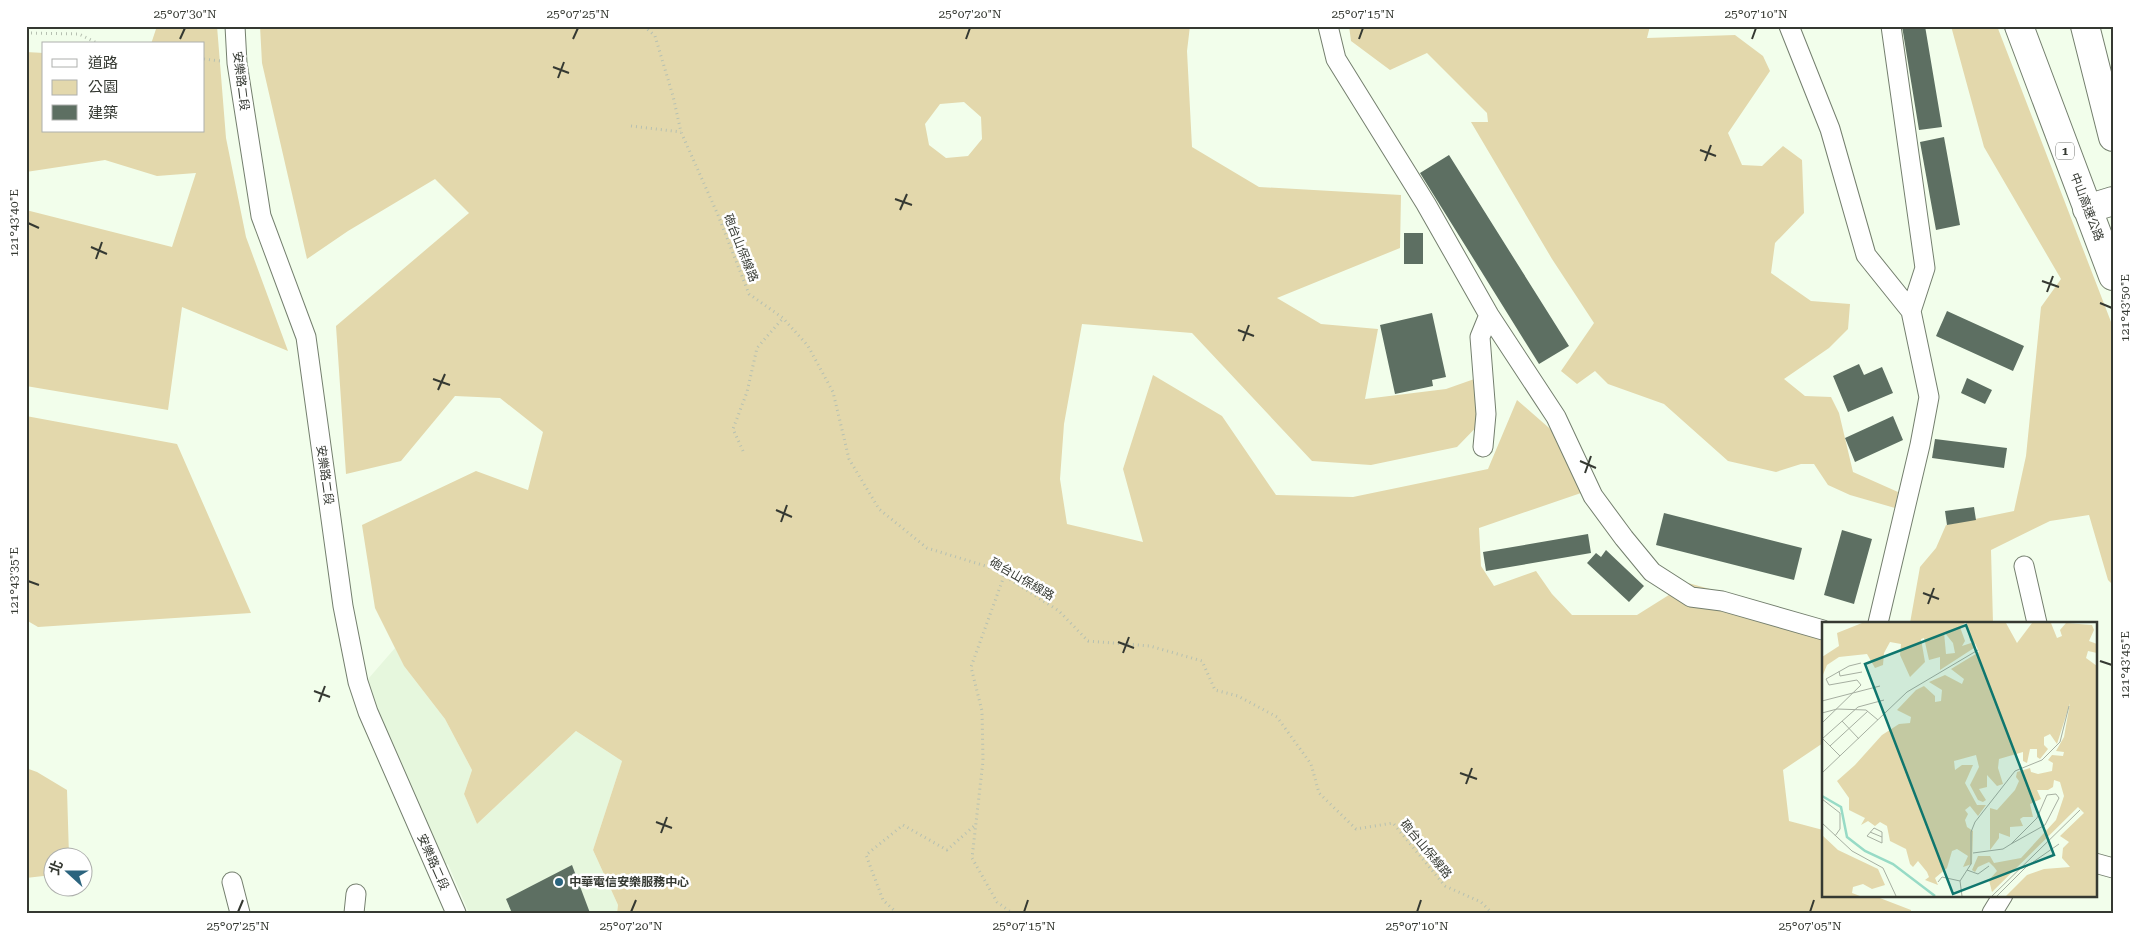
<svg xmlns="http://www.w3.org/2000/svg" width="2139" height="939" viewBox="0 0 2139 939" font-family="'Roboto Serif','Noto Sans TC',serif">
<rect width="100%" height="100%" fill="#f2feeb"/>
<path fill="#e6f7dd" d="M395 648 404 666 445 719 472 770 464 794 477 824 576 731 622 761 593 850 618 905 617 913H469L448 864 436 869 362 686Z"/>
<path fill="#e3d8ac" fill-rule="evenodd" d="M157 26H217L226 138 246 237 288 351 182 307 168 410 26 386V210L172 247 196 173 157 176 105 160 26 172V52L44 53V131H204V44H151Z
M260 26H1190L1187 51 1192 147 1259 187 1401 195 1400 248 1277 298 1321 324 1378 329 1365 399 1446 389 1480 377 1490 413 1457 447 1371 465 1312 461 1192 333 1082 324 1064 424 1060 479 1067 524 1143 542 1123 469 1153 375 1222 416 1276 495 1353 497 1488 469 1517 400 1556 434 1581 493 1479 528 1481 566 1494 586 1536 571 1552 594 1572 615H1637L1688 583 1834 623H1823V743L1783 770 1789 821 1823 830V895H1872L1911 910V913H617L618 905 593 850 622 761 576 731 477 824 464 794 472 770 445 719 404 666 375 608 362 525 476 471 528 490 543 432 500 398 455 396 401 461 346 474 336 326 469 213 435 179 348 231 307 259 262 63ZM964 102 981 117 982 139 968 156 946 158 929 145 925 124 940 104Z
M1349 26H1650L1647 38 1735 35 1763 56 1770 71 1728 133 1742 165 1762 166 1783 146 1802 160 1804 213 1775 243 1771 273 1811 301 1850 304 1848 329 1829 348 1784 379 1805 396 1831 397 1839 413 1853 472 1898 492 1895 508 1850 495 1828 485 1814 464H1801L1776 472 1728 461 1664 404 1608 384 1595 371 1577 384 1561 371 1594 323 1552 259 1471 122H1488L1487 113 1427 53 1390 70 1351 41Z
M1951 26H1997L2113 327V585L2108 580 2089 515 2050 521 1991 550 1993 623H1910L1920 567 1936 548 1946 525 2014 511 2026 456 2041 307 2061 279 1984 147Z
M26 416 177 444 251 613 38 627 26 620Z
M26 768 37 772 67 790 69 856H52V875L26 878Z"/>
<path fill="#5d6f62" d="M1902 26H1925L1942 127 1919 130Z
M1944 137 1960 225 1936 230 1920 142Z
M1449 155 1569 346 1539 364 1420 173Z
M1404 233H1423V264H1404Z
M1947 311 2024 346 2013 371 1936 336Z
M1432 313 1446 377 1432 380 1433 386 1395 394 1380 325Z
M1859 364 1864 375 1882 367 1893 393 1848 412 1833 376Z
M1967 378 1992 390 1985 404 1961 393Z
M1893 416 1903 440 1855 462 1845 438Z
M1935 439 2007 448 2004 468 1932 458Z
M1974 507 1976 520 1947 525 1945 511Z
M1664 513 1802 548 1794 580 1656 545Z
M1842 530 1872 539 1854 604 1824 595Z
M1588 534 1591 553 1486 571 1483 552Z
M1606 550 1644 586 1629 602 1587 563 1596 553 1601 557Z
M572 865 590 913H512L506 899Z"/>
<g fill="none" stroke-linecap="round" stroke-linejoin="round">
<g stroke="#747f6e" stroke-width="21">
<path id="minor" d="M235 26 237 63 261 216 306 337 343 606 358 682 368 712 456 913
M1328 26 1336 59 1426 204 1489 315 1556 417 1593 496 1624 538 1652 572 1691 597 1722 601 1823 630
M1789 26 1830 129 1866 255 1911 311 1929 397 1920 445 1878 623
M1891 26 1925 268 1911 311
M1483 447 1486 414 1480 337 1489 315
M2024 566 2037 623
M2095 863 2113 868
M232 882 240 913
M354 913 356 894
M1992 913 2003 895"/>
</g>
<g stroke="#747f6e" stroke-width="30">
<path id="highway" d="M2019 26 2113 276
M2085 26 2113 137
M2087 209 2113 201"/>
</g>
<path stroke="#b6c0b1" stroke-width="3" stroke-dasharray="1 4" stroke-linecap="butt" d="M644 26 655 36 673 96 681 132 718 215 749 294 783 318 808 346 833 392 849 459 879 509 927 548 992 568 1059 611 1088 641 1150 646 1202 661 1215 690 1238 696 1277 717 1311 764 1319 793 1356 829 1393 823 1445 886 1481 902 1492 913
M26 33 79 34 99 44
M204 59 220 61
M631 126 681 132
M743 451 733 429 747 392 757 348 783 318
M1004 576 971 667 982 711 983 761 972 858 997 902 1012 913
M897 913 883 900 866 855 903 825 947 850 974 826"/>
<use href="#minor" stroke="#fff" stroke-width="19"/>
<use href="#highway" stroke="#fff" stroke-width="28"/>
</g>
<path fill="none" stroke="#353932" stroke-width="2" d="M180 39 185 28M573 39 578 28M966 39 970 28M1359 39 1363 28M1752 39 1756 28M553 67 569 73M558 78 564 62M1700 150 1716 156M1705 161 1711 145M895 199 912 205M900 210 907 194M28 223 39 228M91 247 107 254M96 259 102 242M2042 281 2059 287M2047 292 2053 276M2100 303 2112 308M1238 330 1254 336M1243 341 1249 325M433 379 450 385M438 390 445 374M1580 461 1596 468M1585 473 1591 456M776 510 792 517M781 522 787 505M28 581 39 585M1923 593 1939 599M1928 604 1934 588M1118 642 1134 648M1123 653 1129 637M2100 661 2112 665M314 691 330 697M319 702 325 686M1460 773 1477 779M1466 784 1472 768M656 822 672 828M661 833 667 817M238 912 243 900M631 912 636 900M1024 912 1028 900M1417 912 1421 900M1810 912 1814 900"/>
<circle fill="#2b647e" stroke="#fff" stroke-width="2" cx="559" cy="882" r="5"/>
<g text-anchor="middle" stroke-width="5" stroke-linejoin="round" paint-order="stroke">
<rect fill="#fff" stroke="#727470" stroke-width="1" x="2056" y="142.5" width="18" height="17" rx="4"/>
<g font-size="11" font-weight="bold" fill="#353932">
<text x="2065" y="155">1</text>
</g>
<g font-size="12" fill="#353932" stroke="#fff">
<text transform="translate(241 81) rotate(83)" y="4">安樂路二段</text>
<text transform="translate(2087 207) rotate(69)" y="4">中山高速公路</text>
<text transform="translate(741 248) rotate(68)" y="4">砲台山保線路</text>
<text transform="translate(325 475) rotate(82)" y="4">安樂路二段</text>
<text transform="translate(1022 579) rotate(30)" y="4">砲台山保線路</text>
<text transform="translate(1426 849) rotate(50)" y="4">砲台山保線路</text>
<text transform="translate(433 862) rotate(66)" y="4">安樂路二段</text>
</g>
<g font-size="12" font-weight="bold" fill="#353932" stroke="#fff" text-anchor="start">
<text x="569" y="886">中華電信安樂服務中心</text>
</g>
</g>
<g transform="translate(1822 622)">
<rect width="275" height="275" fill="#f2feeb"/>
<path d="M40 1H143L138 5 143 19 140 24 152 20 148 19 145 1H184L195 21 210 1H229L235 16 240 14 238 8 244 1 270 3 272 8 267 19 275 22V31L266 29 264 36 275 44V274H184L205 253 222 247 248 245 240 236 241 226 247 220 238 214 262 191 256 185 170 270 167 258 175 249 172 245 167 240 156 245 153 250 150 248 156 234H168L172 241 199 236 234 198 242 174 238 160 232 158 231 165 226 168H215L219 177 208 182 211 195H201L198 197 201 204 188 205V215L177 211V216L168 228V186L175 188 193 168 197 159 194 155 195 150 208 146 209 150 216 152 230 149 231 141 226 138 230 133 241 134 242 130 234 129 242 115 248 81 235 122 228 112 222 115V123L226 127 218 137 215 135V127H208L205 141 201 139V130L177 137 176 146 181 162 175 164 165 153V165L157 167 164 178 161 180 156 178 148 163 157 145 154 133 132 139 133 148 140 143H151L143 161 155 183H164L156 194 148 184 143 188 146 192 143 198 145 205 151 209 150 242 141 245 146 234 135 227 130 229 125 246 113 256 116 263 103 258 107 255 105 250 96 239 91 245 88 242 84 227 68 219 65 204 58 200 53 204 46 199 39 203 43 196 27 188V176L15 159 33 143 60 113 77 102 88 101 89 95 75 88 94 68 102 64 113 74V80L119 79 120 68 107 60 123 53 140 62 142 57 129 47 157 30 153 21 152 26 118 48V35L107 38 102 16 99 17 103 40 88 55 78 33 79 22 68 20 62 31 61 43 53 46 45 32 17 35 5 43 0 55V35L17 24 15 11ZM122 10 131 21 133 31 124 32ZM0 213 16 228 56 247 63 263 50 267 41 262 31 265 30 271 38 274H1Z" fill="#e3d8ac" fill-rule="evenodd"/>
<path fill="none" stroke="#97dbc6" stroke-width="2.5" d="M0 174 19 185 25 215 43 229 71 242 113 274"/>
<path fill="none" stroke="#a6afa1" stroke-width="1" d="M17 49 18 54 40 50M0 79 58 64M0 91 15 87 44 88 56 98M20 99 37 117M0 101 39 63 35 58 7 63 4 57 27 44 39 41M0 116 18 134M0 117 36 85 62 78M8 124 46 89M0 151 85 70 156 28M0 177 18 191V207L13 214M0 201 30 229 61 246 74 274M48 210 60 215V221L45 214 52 206 60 210V215M151 231 181 227 189 222 215 196 225 173 234 172 237 176 223 203 189 222M145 248 156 252 167 244M116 260 120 255 138 259M140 274 138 259 149 242V210L153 200 193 149 220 138 238 120 247 84M170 274 258 188M175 274 204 245 237 222"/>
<path fill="#0f766e" fill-opacity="0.15" stroke="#0f766e" stroke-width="2.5" d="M144 3 232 233 131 272 43 42Z"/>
<rect width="275" height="275" fill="none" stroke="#353932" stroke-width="2.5"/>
</g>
<rect width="2139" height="939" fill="none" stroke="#ffffff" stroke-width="55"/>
<rect x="42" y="42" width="162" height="90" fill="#ffffff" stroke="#aeb0ad"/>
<rect x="52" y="59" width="25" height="8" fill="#ffffff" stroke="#aeb0ad"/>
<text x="88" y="68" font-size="15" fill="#353932">道路</text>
<rect x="52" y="80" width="25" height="15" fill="#e3d8ac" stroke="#aeb0ad"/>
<text x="88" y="92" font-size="15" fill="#353932">公園</text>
<rect x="52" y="105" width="25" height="15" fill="#5d6f62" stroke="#aeb0ad"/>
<text x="88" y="118" font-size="15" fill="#353932">建築</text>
<g transform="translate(68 872) rotate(291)"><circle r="24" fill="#ffffff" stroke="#aeb0ad"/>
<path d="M0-4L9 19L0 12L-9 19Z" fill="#2b647e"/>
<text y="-8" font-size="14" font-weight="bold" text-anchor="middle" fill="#353932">北</text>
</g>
<rect x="28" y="28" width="2084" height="884" fill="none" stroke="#353932" stroke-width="2"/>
<g font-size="12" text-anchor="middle" fill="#353932">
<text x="185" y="18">25°07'30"N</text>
<text x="578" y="18">25°07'25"N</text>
<text x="970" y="18">25°07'20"N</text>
<text x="1363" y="18">25°07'15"N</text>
<text x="1756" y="18">25°07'10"N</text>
<text transform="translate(14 223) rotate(-90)" y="4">121°43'40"E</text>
<text transform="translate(2125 308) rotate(-90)" y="4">121°43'50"E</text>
<text transform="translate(14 581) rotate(-90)" y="4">121°43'35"E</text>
<text transform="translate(2125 665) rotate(-90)" y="4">121°43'45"E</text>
<text x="238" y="930">25°07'25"N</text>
<text x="631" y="930">25°07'20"N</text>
<text x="1024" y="930">25°07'15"N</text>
<text x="1417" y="930">25°07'10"N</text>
<text x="1810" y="930">25°07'05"N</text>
</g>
</svg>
